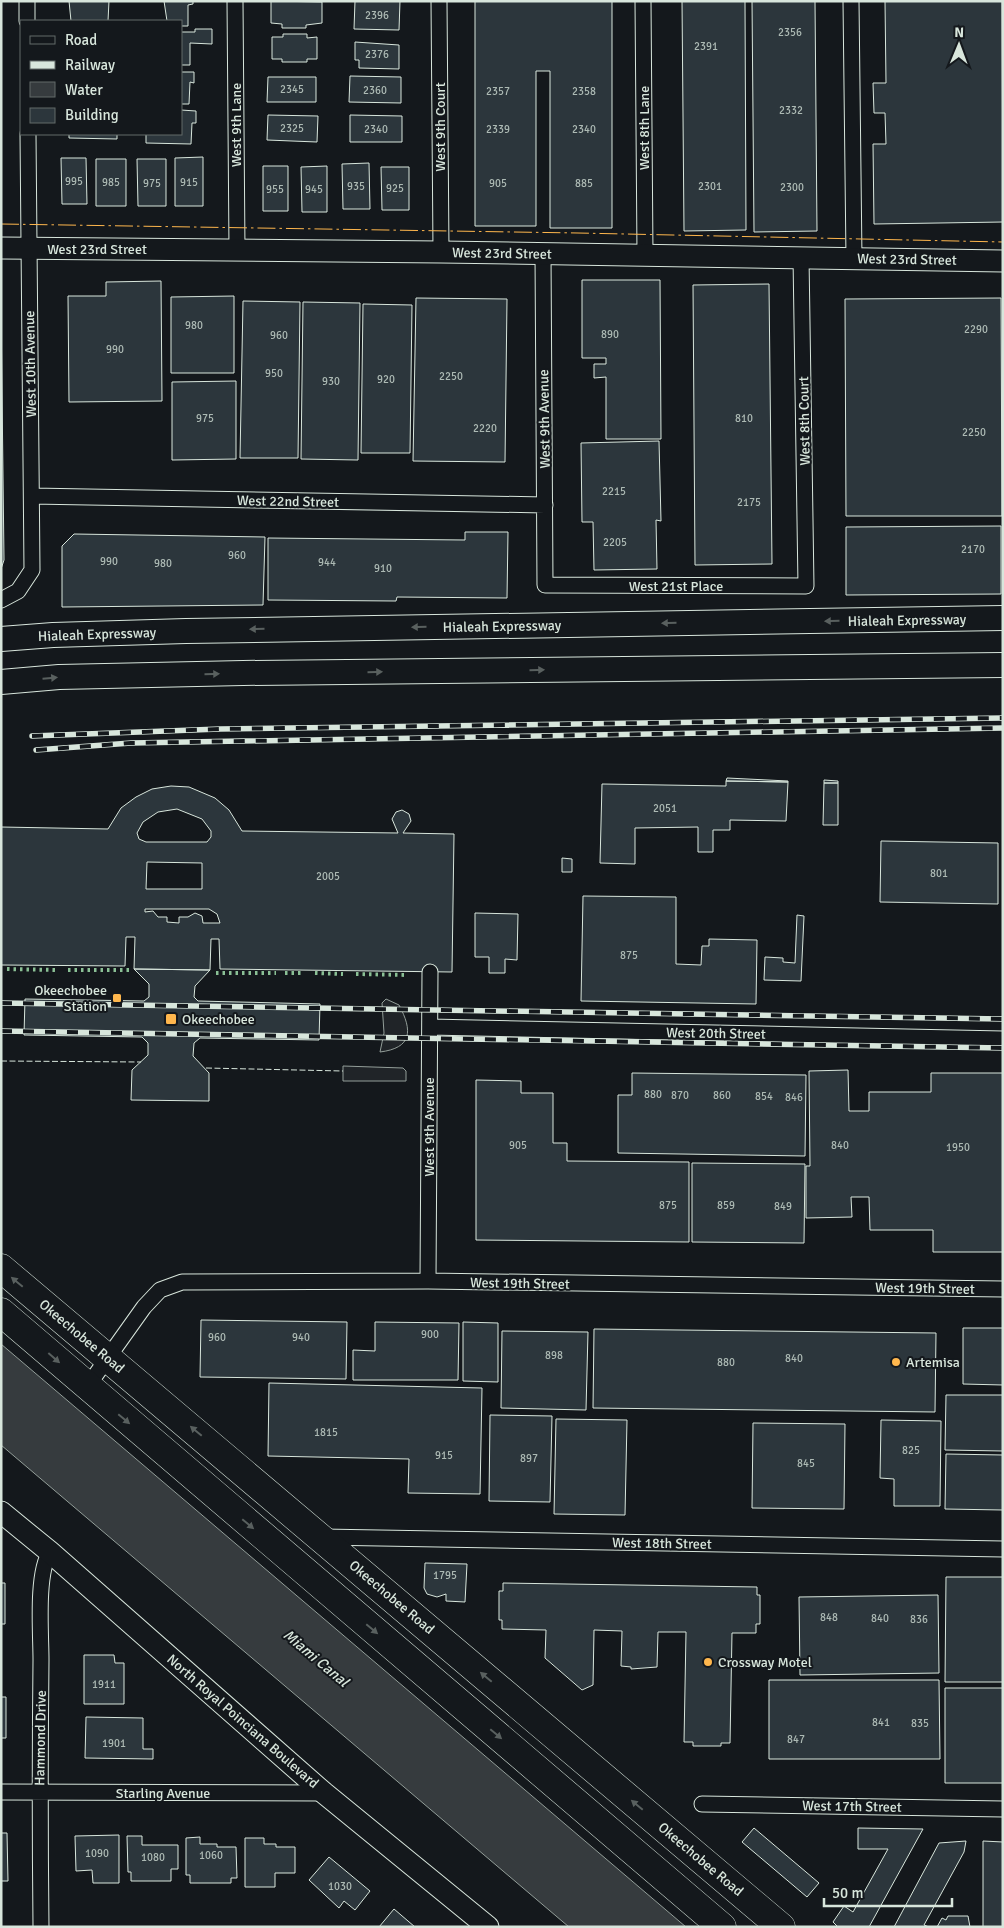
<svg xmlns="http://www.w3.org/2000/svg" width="1004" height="1928" viewBox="0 0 1004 1928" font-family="Signika,sans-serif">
<rect width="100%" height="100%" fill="#14181c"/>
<path fill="#202428" stroke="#939e99" d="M386 999 399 1005C413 1031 412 1048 380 1052L384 1033 382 1003Z
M343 1066 403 1068 406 1071V1081H343Z"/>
<path fill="#363b3e" stroke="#939e99" d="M1 1344 686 1927H569L1 1445Z"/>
<path fill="#2c363c" stroke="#d8e6dc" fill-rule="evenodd" d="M69 1H109L108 21H71Z
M164 1H193V4L188 5V26H181V21H167Z
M271 1 322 2V23L306 25V28H282V24L271 23Z
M355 1H400L399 30 354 29Z
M475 1H612V228H550V71H536V226H475Z
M682 1H745L746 230 684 231Z
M752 1H815L817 231 754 232Z
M885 1H1002L1003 222 874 224 873 144H886L885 113H874L873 83H886Z
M195 29H212V44L190 43V65H181V32H195Z
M283 34H307V38L317 37V59H307V62H282V59H272V37H283Z
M355 42 399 45V69L359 68V60H355Z
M181 72H194V83L190 82 189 104H181Z
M350 76 401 77V103L349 102Z
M268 77H316V102H267Z
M181 110 196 111V123H192L191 144 146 143V134H181Z
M268 115 318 116 317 142 267 140Z
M350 115 402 116V142H350Z
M69 134H117V139L69 138Z
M203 157V206H175V158Z
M61 158H86L87 204H62Z
M96 159H126V206H96Z
M137 159H166V206H138Z
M369 163 370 209H343L342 164Z
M263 166H288V211H263Z
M327 166V212H302L301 167Z
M381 167H409V210H382Z
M582 280H660L661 439H606V377L594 378V364H606V358H582Z
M161 281 162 401 69 402 68 296H106V282Z
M769 284 772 564 695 565 693 285Z
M234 296V373H171V297Z
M416 298 507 299 505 462 413 461Z
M1001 298 1002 516H846L845 299Z
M243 301 300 302 298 458H240Z
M303 302 360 303 358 460 301 459Z
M363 304 412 305 410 453H361Z
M1 306 4 560 1 569Z
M236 381V459L172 460V382Z
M659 441 661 521 656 520 657 569 594 570 593 522H582L581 443Z
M1001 526V594L846 595V527Z
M465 532H508L507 598 397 597 396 601 268 600V538L465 540Z
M74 534 265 537 263 605 62 607V546Z
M727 778 788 781V782L726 781Z
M824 780 838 781V783H824Z
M726 781 788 782 786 821 730 820V830H713V852H698V827L635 828V864L600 863 602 784 726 786Z
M824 783H838V825H823Z
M171 786 189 787 215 798 229 810 242 831 398 833 392 819 396 812 402 810 409 814 411 821 403 833 454 834 452 972 220 969 219 939H211L210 970 134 969 135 937H126L125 966 1 965V827L108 829 121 808 136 797 152 789ZM177 809 202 819 211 831V837L207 842H146L139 839 137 833 143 822 158 812ZM147 862 202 863V889H146ZM145 909H209L217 914 220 923H203L202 916 195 913 188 917H179V923L167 922V917H158L153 911 145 912Z
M881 841 998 843V904L880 902Z
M562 858 572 859V872H562Z
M583 896 676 897V964L701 965 702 946H709V939L757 940 756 1004 581 1001Z
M475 913 518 914 517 960 505 959V973H489V957H475Z
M797 915 804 916 801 981 764 980 765 957 783 958V962L795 963Z
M134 969 210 970 195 986 194 997 198 1001 320 1004 319 1040 200 1038 194 1043 193 1056 209 1073V1101L131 1100 132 1070 148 1055V1043L142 1037 24 1035 25 999 144 1001 149 997V984Z
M848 1070 849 1111H869V1092H931V1073H1003V1252H933V1230H870L869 1197H851L852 1217 806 1218V1166H810L809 1071Z
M632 1073 806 1075 805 1156 618 1153V1095H632Z
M476 1080 521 1081V1093H553V1143H567V1161L689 1162V1242L476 1240Z
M692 1163 805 1164 804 1243 692 1242Z
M201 1320 347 1322 346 1379 200 1377Z
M375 1322 459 1323 458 1380H353V1350L375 1351Z
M463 1322 498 1323V1382L463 1381Z
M963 1328H1003V1385L963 1384Z
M594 1329 936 1333 935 1412 593 1408Z
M502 1331 588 1332 586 1410 501 1408Z
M269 1383 482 1388 480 1494 408 1493 409 1459 268 1456Z
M946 1395H1003V1451L945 1450Z
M490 1415 552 1416 550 1502 489 1501Z
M556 1419 627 1420 625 1515 554 1514Z
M881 1420 941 1421 940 1506H894V1479L880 1478Z
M753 1423 845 1424 844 1509 752 1508Z
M946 1454 1003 1455V1510L945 1509Z
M425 1563 467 1564 465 1602 446 1601V1594L437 1597 427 1594 424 1588Z
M946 1577H1003V1682H945Z
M1 1583H5V1624H1Z
M503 1583 757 1587V1595H760V1624H756V1633H732L730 1743H721V1746H693V1742H684L686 1632H658L657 1667 631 1669V1667L621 1666 622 1631 594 1630 593 1685 582 1690 545 1658 546 1630 502 1629V1620H499V1591H503Z
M938 1595 939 1673 800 1675 799 1597Z
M84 1655H114L115 1663H124V1704H84Z
M769 1680H939L940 1759H769Z
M945 1688H1003V1783H945Z
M1 1697H6V1738H1Z
M86 1717 143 1718V1749H153V1759L85 1758Z
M754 1828 819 1883 807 1897 742 1842Z
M858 1828 923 1829 869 1927H838L833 1922 844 1906 853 1912 888 1849H858Z
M1 1833H7L8 1881H1Z
M119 1835V1883H93L92 1870 76 1871 75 1836Z
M127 1836H142V1845H178V1869H171V1881H131V1872H128Z
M200 1837V1844H217V1847H236L237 1878H231V1883H190V1875H186V1838Z
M245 1838H264V1844H276V1847H295V1873H275V1887H245Z
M966 1841 964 1852 924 1925 929 1927H894L939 1843Z
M983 1841 1003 1842V1927H983Z
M329 1857 370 1891 355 1910 344 1901 339 1908 309 1880Z
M394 1909 415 1927H379Z
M948 1916H968L970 1927H937L942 1918 946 1920Z"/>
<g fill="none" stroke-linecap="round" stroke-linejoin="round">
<g stroke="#d8e6dc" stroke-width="17">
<path id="street" d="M27 1V21
M235 1 237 250
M439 1 441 252
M643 1 645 255
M851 1 854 258
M543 253 545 585 806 586 801 257
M32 496 545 505
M1 600 18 591 32 570 28 134
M430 1027 1003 1039
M428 1281 430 972
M87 1387 144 1307 160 1290 182 1282 428 1281 1003 1289
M322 1537 1003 1549
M1 1792 324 1793
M702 1804 1003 1809
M41 1927C40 1838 40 1749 41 1660 41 1633 36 1574 50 1552"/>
</g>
<g stroke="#d8e6dc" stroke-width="23">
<path id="secondary" d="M1 248 441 252 1003 261
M1 1512 50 1552 324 1793 488 1927"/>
</g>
<g stroke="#d8e6dc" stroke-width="26">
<path id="primary" d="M1 639 53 635 186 631 1003 618
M1 682 59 677 243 673 1003 665"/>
</g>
<g stroke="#d8e6dc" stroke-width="29">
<path id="highway" d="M1 1268 781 1927
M1 1312 722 1927"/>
</g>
<use href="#street" stroke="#14181c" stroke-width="15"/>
<use href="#secondary" stroke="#14181c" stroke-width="21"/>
<use href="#primary" stroke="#14181c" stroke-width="24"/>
<use href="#highway" stroke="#14181c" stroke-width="28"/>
<g stroke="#d8e6dc" stroke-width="5.5">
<path id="rail" d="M32 736 220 729 1003 718
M36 750 131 743 1003 728
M1 1003 1003 1019
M1 1031 1003 1048"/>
</g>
<use href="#rail" stroke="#14181c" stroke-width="4" stroke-dasharray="11" stroke-linecap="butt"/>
<path stroke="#8ac095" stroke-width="4" stroke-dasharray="2.5 4" stroke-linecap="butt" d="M7 969 55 970
M68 970H129
M216 973H276
M285 973H304
M315 973 343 974
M356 974 408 975"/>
<path stroke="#d8e6dc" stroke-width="1" stroke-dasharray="6 2.5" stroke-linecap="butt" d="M1 1061 141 1062
M206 1068 343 1071"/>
<path stroke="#ffb74d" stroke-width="1" stroke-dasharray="18 4 2.5 4" stroke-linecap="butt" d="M1 224 578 233 1003 242"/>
</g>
<defs><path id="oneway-solid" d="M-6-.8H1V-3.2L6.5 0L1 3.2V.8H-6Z" transform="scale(1.25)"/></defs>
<g fill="#59605f">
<use href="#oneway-solid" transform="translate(832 621) rotate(179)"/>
<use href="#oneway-solid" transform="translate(669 623) rotate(179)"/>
<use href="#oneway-solid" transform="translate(419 627) rotate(179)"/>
<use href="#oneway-solid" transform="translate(257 629) rotate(179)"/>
<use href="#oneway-solid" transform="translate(537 670) rotate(-1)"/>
<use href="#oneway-solid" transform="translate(375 672) rotate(-1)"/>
<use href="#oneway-solid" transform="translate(212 674) rotate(-1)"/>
<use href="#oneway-solid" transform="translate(50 678) rotate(-5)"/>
<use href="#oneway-solid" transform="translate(17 1282) rotate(-140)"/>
<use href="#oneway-solid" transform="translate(54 1358) rotate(41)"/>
<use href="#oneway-solid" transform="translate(124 1419) rotate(40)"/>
<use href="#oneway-solid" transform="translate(196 1431) rotate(-140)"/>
<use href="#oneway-solid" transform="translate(248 1524) rotate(40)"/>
<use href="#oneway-solid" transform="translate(372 1629) rotate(40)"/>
<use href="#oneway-solid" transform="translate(486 1677) rotate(-140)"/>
<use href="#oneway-solid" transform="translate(496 1734) rotate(40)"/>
<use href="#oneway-solid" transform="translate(637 1805) rotate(-140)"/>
</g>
<g fill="#ffb74d" stroke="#14181c" stroke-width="2">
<rect x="112" y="993" width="10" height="10" rx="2.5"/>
<rect x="165" y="1013" width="12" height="12" rx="2.5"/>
<circle cx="896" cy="1362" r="5"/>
<circle cx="708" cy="1662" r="5"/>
</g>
<g text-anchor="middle" stroke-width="4" stroke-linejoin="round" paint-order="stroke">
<g font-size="11" fill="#adbab4">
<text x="377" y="19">2396</text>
<text x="790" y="36">2356</text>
<text x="706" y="50">2391</text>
<text x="377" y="58">2376</text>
<text x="292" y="93">2345</text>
<text x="375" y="94">2360</text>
<text x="498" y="95">2357</text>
<text x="584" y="95">2358</text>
<text x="791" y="114">2332</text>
<text x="292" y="132">2325</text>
<text x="376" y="133">2340</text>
<text x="498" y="133">2339</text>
<text x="584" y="133">2340</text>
<text x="74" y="185">995</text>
<text x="111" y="186">985</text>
<text x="189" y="186">915</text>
<text x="152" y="187">975</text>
<text x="498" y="187">905</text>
<text x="584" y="187">885</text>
<text x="356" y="190">935</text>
<text x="710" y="190">2301</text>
<text x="792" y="191">2300</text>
<text x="395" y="192">925</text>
<text x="275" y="193">955</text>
<text x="314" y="193">945</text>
<text x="194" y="329">980</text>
<text x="976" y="333">2290</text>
<text x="610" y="338">890</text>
<text x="279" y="339">960</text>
<text x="115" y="353">990</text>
<text x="274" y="377">950</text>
<text x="451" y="380">2250</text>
<text x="386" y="383">920</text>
<text x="331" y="385">930</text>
<text x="205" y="422">975</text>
<text x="744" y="422">810</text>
<text x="485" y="432">2220</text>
<text x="974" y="436">2250</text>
<text x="614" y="495">2215</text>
<text x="749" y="506">2175</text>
<text x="615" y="546">2205</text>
<text x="973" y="553">2170</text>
<text x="237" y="559">960</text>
<text x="109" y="565">990</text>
<text x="327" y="566">944</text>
<text x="163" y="567">980</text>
<text x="383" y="572">910</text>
<text x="665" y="812">2051</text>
<text x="939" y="877">801</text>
<text x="328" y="880">2005</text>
<text x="629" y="959">875</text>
<text x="653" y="1098">880</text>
<text x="680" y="1099">870</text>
<text x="722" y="1099">860</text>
<text x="764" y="1100">854</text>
<text x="794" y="1101">846</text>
<text x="518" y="1149">905</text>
<text x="840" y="1149">840</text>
<text x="958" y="1151">1950</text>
<text x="668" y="1209">875</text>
<text x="726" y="1209">859</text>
<text x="783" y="1210">849</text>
<text x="430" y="1338">900</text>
<text x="217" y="1341">960</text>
<text x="301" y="1341">940</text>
<text x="554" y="1359">898</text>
<text x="794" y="1362">840</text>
<text x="726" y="1366">880</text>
<text x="326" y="1436">1815</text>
<text x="911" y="1454">825</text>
<text x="444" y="1459">915</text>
<text x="529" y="1462">897</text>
<text x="806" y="1467">845</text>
<text x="445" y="1579">1795</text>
<text x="829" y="1621">848</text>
<text x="880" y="1622">840</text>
<text x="919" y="1623">836</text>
<text x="104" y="1688">1911</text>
<text x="881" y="1726">841</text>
<text x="920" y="1727">835</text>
<text x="796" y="1743">847</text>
<text x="114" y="1747">1901</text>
<text x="97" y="1857">1090</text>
<text x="211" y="1859">1060</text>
<text x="153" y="1861">1080</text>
<text x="340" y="1890">1030</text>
</g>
<g font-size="14" fill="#d8e6dc" stroke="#14181c">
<text transform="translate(236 125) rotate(-90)" y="5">West 9th Lane</text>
<text transform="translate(440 127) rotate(-90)" y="5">West 9th Court</text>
<text transform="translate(644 128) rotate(-90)" y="5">West 8th Lane</text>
<text x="97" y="254">West 23rd Street</text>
<text transform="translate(502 253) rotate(1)" y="5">West 23rd Street</text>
<text transform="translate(907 259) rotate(1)" y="5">West 23rd Street</text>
<text transform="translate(30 364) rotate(-91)" y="5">West 10th Avenue</text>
<text transform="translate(544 419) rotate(-91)" y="5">West 9th Avenue</text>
<text transform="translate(804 421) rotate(-91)" y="5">West 8th Court</text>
<text transform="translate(288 501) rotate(1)" y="5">West 22nd Street</text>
<text x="676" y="591">West 21st Place</text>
<text transform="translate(907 620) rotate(-1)" y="5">Hialeah Expressway</text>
<text transform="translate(502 626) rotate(-1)" y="5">Hialeah Expressway</text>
<text transform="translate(97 634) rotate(-2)" y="5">Hialeah Expressway</text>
<text transform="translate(716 1033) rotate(1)" y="5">West 20th Street</text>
<text transform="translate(429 1127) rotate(-90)" y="5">West 9th Avenue</text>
<text transform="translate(520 1283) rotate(1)" y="5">West 19th Street</text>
<text transform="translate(925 1288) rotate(1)" y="5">West 19th Street</text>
<text transform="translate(82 1336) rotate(40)" y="5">Okeechobee Road</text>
<text transform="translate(662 1543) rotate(1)" y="5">West 18th Street</text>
<text transform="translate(392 1597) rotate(40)" y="5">Okeechobee Road</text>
<text transform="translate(243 1721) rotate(41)" y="5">North Royal Poinciana Boulevard</text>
<text transform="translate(40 1738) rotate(-89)" y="5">Hammond Drive</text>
<text x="163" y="1798">Starling Avenue</text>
<text transform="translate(852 1806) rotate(1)" y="5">West 17th Street</text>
<text transform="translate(701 1859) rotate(40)" y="5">Okeechobee Road</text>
</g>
<g font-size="14" fill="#d8e6dc" stroke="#14181c" text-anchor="start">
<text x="107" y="995" text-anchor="end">Okeechobee<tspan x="107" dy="16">Station</tspan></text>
<text x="182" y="1024">Okeechobee</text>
<text x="906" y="1367">Artemisa</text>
<text x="718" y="1667">Crossway Motel</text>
</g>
<g font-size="15" font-style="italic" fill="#d8e6dc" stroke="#14181c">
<text transform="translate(316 1658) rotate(40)" y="5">Miami Canal</text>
</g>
</g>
<rect width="1004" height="1928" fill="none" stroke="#d8e6dc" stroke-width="5"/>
<rect x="20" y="20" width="162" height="115" fill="#14181c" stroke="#626a69"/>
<rect x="30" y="36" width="25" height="8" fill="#14181c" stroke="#626a69"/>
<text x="65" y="45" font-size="15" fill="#d8e6dc">Road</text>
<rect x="30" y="61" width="25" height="8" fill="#d8e6dc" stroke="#626a69"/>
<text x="65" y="70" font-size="15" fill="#d8e6dc">Railway</text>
<rect x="30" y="82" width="25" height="15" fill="#363b3e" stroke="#626a69"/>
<text x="65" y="95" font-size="15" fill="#d8e6dc">Water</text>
<rect x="30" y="108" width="25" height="15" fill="#2c363c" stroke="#626a69"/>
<text x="65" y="120" font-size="15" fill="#d8e6dc">Building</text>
<g transform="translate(959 45) rotate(1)" stroke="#14181c" stroke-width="4" paint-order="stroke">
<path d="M0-4L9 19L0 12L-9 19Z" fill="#d8e6dc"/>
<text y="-8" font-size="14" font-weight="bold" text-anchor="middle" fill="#d8e6dc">N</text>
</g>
<path d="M824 1898v8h128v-8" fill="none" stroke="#d8e6dc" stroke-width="2.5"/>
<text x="832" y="1898" font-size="15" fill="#d8e6dc" stroke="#14181c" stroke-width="4" paint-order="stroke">50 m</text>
</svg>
